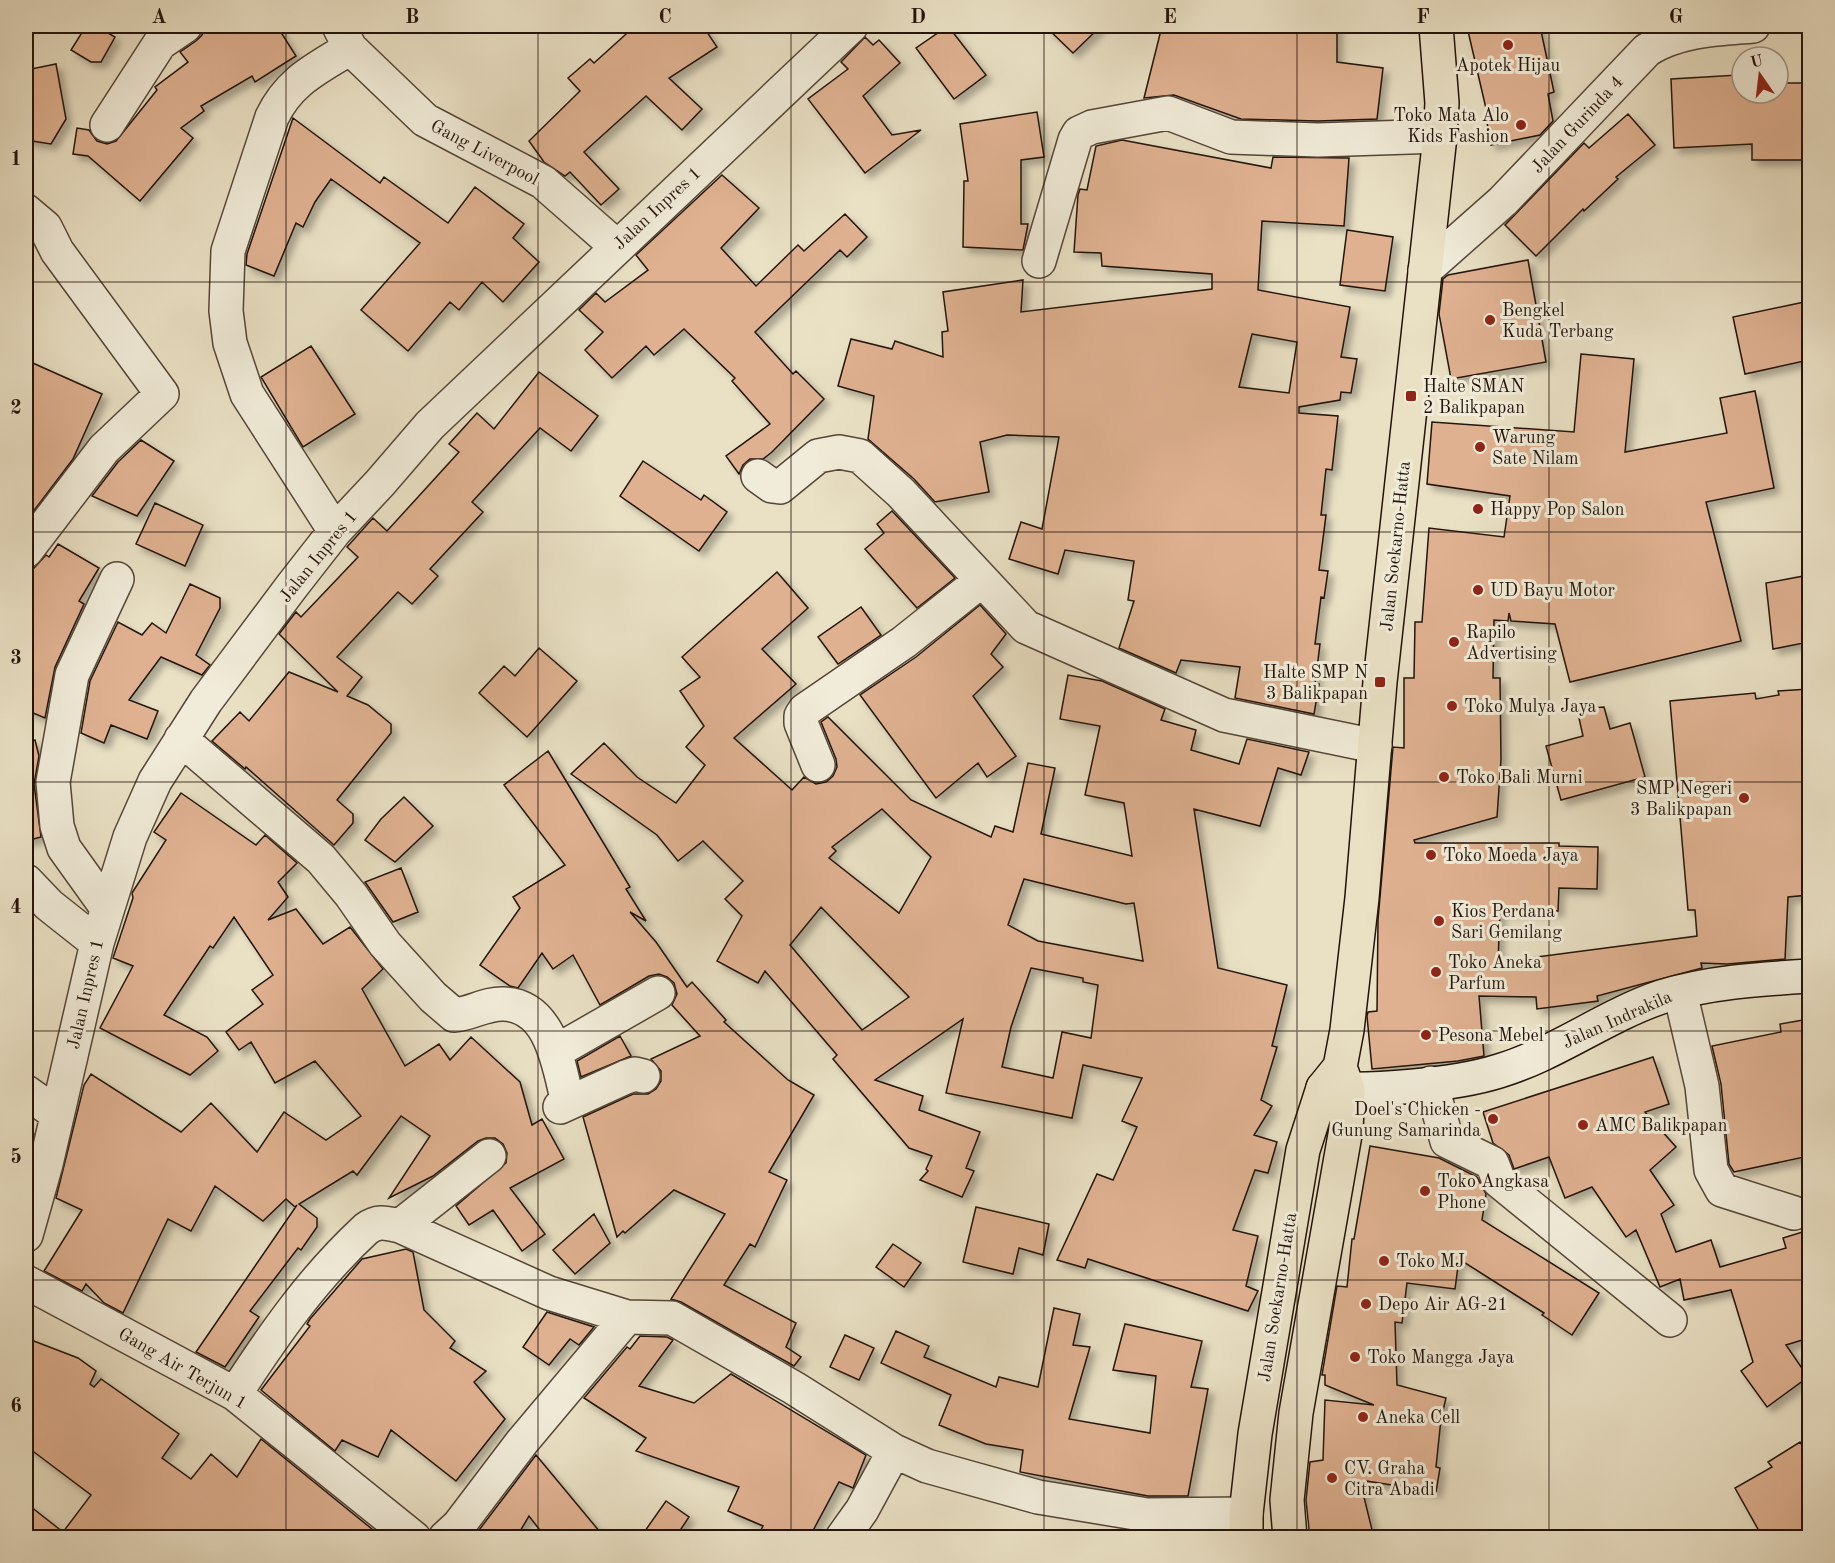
<svg xmlns="http://www.w3.org/2000/svg" width="1835" height="1563" viewBox="0 0 1835 1563" font-family="'Old Standard TT',serif">
<defs>
<filter id="shadow"><feDropShadow dx="5.5" dy="5.5" stdDeviation="3" flood-color="#0004"/></filter>
</defs>
<rect width="100%" height="100%" fill="#eae1c5"/>
<filter id="stains"><feTurbulence type="fractalNoise" baseFrequency=".00333" numOctaves="4"/><feColorMatrix values="0 0 0 0 .2 0 0 0 0 .09 0 0 0 0 .02 0 0 0 .5 -.17"/></filter>
<radialGradient id="worn" r=".72"><stop offset=".6" stop-color="#630" stop-opacity="0"/><stop offset="1" stop-color="#630" stop-opacity=".3"/></radialGradient>
<path fill="#dfb191" stroke="#23130a" stroke-width="1.5" fill-rule="evenodd" filter="url(#shadow)" d="M86 26H96L115 37 101 62H91L71 50Z
M204 26H277L296 56 255 82 252 76 201 106 204 111 181 128 193 138 140 201 88 156 73 154 77 128 89 130 97 141 107 144 116 141 157 90 155 87 188 62 180 52 196 41 202 35Z
M635 26H703L717 47 669 78 702 109 682 130 646 96 584 152 619 189 601 205 570 172 565 176 544 162 529 141 580 91 568 78 590 59 594 63Z
M948 26 986 75 954 99 916 48Z
M1045 26H1101L1073 53Z
M1162 26H1337V62L1383 68 1377 119 1318 121 1241 119 1174 95 1144 98Z
M1492 26H1540L1554 92 1548 94 1553 121 1540 135 1491 145 1486 117H1488L1468 31Z
M865 37 873 45 879 40 900 63 863 96 892 135 921 130 865 173 808 99 848 69 841 62Z
M56 64 66 119 51 144 26 140V70Z
M1739 75 1742 93H1778V83H1809V137H1803V160H1752V144L1674 148 1671 79Z
M1037 112 1044 157 1021 160V224H1028L1023 250 963 247 964 181H968L960 124Z
M1628 114 1655 145 1616 177 1618 179 1584 211 1583 209 1536 256 1505 225 1584 143 1589 148Z
M293 118 380 183 384 177 448 223 475 187 524 224 513 238 539 262 503 302 482 282 459 310 450 302 408 351 361 310 420 243 331 179 315 202 303 227 296 223 274 276 246 265 247 254Z
M1122 140 1271 168 1273 157 1349 158 1344 226 1262 221 1258 290 1350 307 1341 357 1357 359 1351 393 1341 392 1340 400 1299 407V413L1338 416 1332 470 1326 469 1321 515H1326L1319 570 1328 571 1324 598 1321 597 1315 644H1320L1315 684H1319L1314 714 1235 698 1240 667 1181 660 1176 673 1119 648 1134 601 1128 600 1134 561 1065 550 1058 574 1009 559 1021 522 1042 529 1059 437 1007 435 980 442 989 492 935 502 914 479 868 439 874 396 838 386 851 339 892 349 895 341 943 357 942 332 948 331 943 292 1023 280 1021 312 1212 289V274L1102 266 1101 253 1074 252 1078 195 1080 189 1087 190 1096 146ZM1252 334 1297 342 1289 393 1239 387Z
M722 175 759 208 721 248 756 286 798 245 804 251 845 214 867 237 847 257 840 250 755 332 793 374 796 371 824 399 772 452 763 459H750L743 465 739 474 726 456 770 424 732 381 735 378 684 329 654 355 646 346 612 378 585 350 603 332 579 310 596 293 605 302 648 270 636 255Z
M1347 230 1393 237 1385 291 1340 285Z
M1528 260 1546 362 1451 379 1439 314 1443 279 1448 275Z
M1809 301V360L1745 374 1733 317Z
M311 346 355 414 303 447 261 377Z
M1581 354 1634 359 1625 452 1727 433 1720 398 1755 391 1774 488 1706 502 1741 641 1570 682 1555 624 1511 621 1509 613 1508 621 1494 620 1493 678H1500L1501 759 1497 817 1414 840 1415 843H1559V846L1598 847 1597 889 1559 888 1558 911H1500L1498 962 1697 936 1695 910H1688L1670 701 1755 693 1756 699 1779 695 1778 691 1809 689V895L1788 897 1785 959 1727 964 1701 963 1702 968 1597 996 1598 1001 1537 1009 1536 997 1479 996 1484 1056 1458 1061 1372 1069 1367 1016 1368 1012 1377 1011 1378 920 1393 747 1404 748V678H1414L1415 622H1422L1429 528 1504 537 1510 496 1427 484 1432 422 1574 432Z
M26 360 102 394 73 459 26 521Z
M539 372 598 416 571 451 540 428 472 502 483 512 430 569 438 576 412 604 398 592 337 657 362 677 347 696 368 705 391 724V733L337 800 353 814V823L334 845 246 767 245 769 212 741 240 712 249 721 289 672 338 692 279 634 296 612 301 617 358 557 347 547 373 518 387 531 459 452 449 444 477 413 494 429Z
M141 440 174 461 137 516 92 496 118 462Z
M643 461 701 500 704 495 727 512 699 551 620 496Z
M155 503 203 525 185 566 136 544Z
M892 511 955 578 917 608 865 549 884 533 877 524Z
M58 544 99 568 79 601 84 604 55 667 45 718 26 710V569L34 568 46 555 49 557Z
M777 572 808 608 762 649 796 684 734 738 792 790 804 777 816 784 826 782 833 776 837 767 836 759 821 722 828 717 911 800 991 837 995 826 1013 832 1028 763 1055 768 1041 834 1132 856 1124 803 1085 795 1100 726 1060 719 1068 675 1102 681 1165 709 1161 720 1196 730 1191 750 1239 764 1247 739 1309 752 1301 775 1278 768 1260 826 1194 809 1218 968 1287 985 1272 1046 1277 1047 1261 1100 1272 1106 1254 1135 1277 1142 1268 1173 1255 1170 1233 1230 1258 1236 1246 1286 1258 1291 1248 1311 1088 1259 1085 1268 1057 1260 1097 1174 1113 1180 1137 1127 1122 1121 1142 1078 1083 1065 1072 1118 946 1093 963 1019 875 1080 923 1096 919 1110 980 1132 966 1168 974 1171 962 1197 920 1180 928 1171 926 1169 932 1156 909 1148 833 1059 837 1055 765 971 758 983 717 961 742 916 725 899 743 881 703 841 678 861 657 835 571 774 604 743 637 777 676 803 705 765 686 747 704 726 680 691 700 677 682 657ZM882 809 931 857 899 913 829 858 836 851 832 847ZM1024 879 1126 904 1134 903 1143 961 1038 941 1008 925ZM821 907 909 997 862 1030 790 945ZM1031 968 1083 978V982L1098 985 1091 1038 1062 1032 1053 1078 1002 1067 1011 1027Z
M1809 575V642L1773 649 1766 583Z
M190 584 220 598V608L196 655 210 665 202 675 161 657 129 700 158 711 147 739 111 725 104 743 81 733 90 681 118 622 142 635 152 623 166 633Z
M980 605 1006 634 991 654 1003 667 973 696 1016 756 987 777 978 763 936 798 860 695 916 657Z
M861 607 881 635 838 664 818 637Z
M539 648 577 681 527 737 479 693 504 666 515 676Z
M1604 707 1610 729 1630 723 1645 777 1561 800 1546 746 1583 736 1577 709Z
M35 740 39 756 34 784 41 837 26 841V741Z
M548 751 630 887 626 889 646 921 630 912 656 942 687 987 692 982 726 1020 724 1022 788 1080 814 1095 769 1172 787 1180 755 1247 750 1244 724 1285 796 1323 786 1347 801 1357 794 1366 681 1302 671 1299 725 1214 674 1190 625 1233 623 1231 617 1237 583 1117 633 1094H648L656 1089 661 1081V1071L651 1059 700 1036 672 1005 677 994 674 983 667 977 659 974 649 976 600 1005 573 955 553 969 542 953 518 988 510 986 480 965 520 908 513 897 565 865 504 785Z
M181 793 256 845 265 835 297 863 278 882 288 897 268 920 296 909 323 944 350 927 383 969 362 989 405 1066 439 1044 450 1060 471 1037 520 1082 532 1125 542 1119 564 1159 510 1188 545 1234 522 1251 493 1210 469 1225 456 1206 506 1163 507 1153 503 1144 495 1138H486L478 1141 433 1176 389 1198 430 1136 401 1116 357 1175 353 1171 299 1204 317 1218V1227L301 1250 298 1248 250 1311 259 1317 225 1367 196 1352 297 1205 295 1207 286 1199 263 1221 215 1186 191 1231 168 1219 123 1313 104 1303 86 1284 82 1291 44 1271 82 1210 56 1198 84 1085 91 1074 181 1132 211 1103 257 1152 284 1112 326 1140 361 1116 315 1061 275 1083 251 1042 239 1050 226 1032 263 1004 252 990 273 975 234 917 213 948 210 946 164 1015 207 1037 218 1051 190 1075 100 1028 133 966 113 958 133 898 132 893 166 840 154 832Z
M404 797 433 826 395 862 365 840 381 819Z
M401 868 418 912 393 922 365 882Z
M1809 1019V1080L1802 1082 1809 1123V1156L1734 1172 1729 1164 1721 1084 1712 1046 1781 1032 1780 1024Z
M620 1036 631 1056 581 1077 577 1061Z
M1653 1057 1669 1104 1645 1112 1676 1147 1650 1170 1674 1205 1661 1214 1676 1252 1711 1240 1720 1267 1786 1248 1783 1238 1809 1230V1338L1786 1345 1808 1377 1767 1407 1741 1371 1753 1362 1731 1290 1684 1300 1680 1279 1660 1287 1636 1230 1626 1237 1592 1187 1565 1198 1549 1157 1514 1169 1509 1155 1493 1143 1483 1112Z
M26 1129 34 1134 26 1168Z
M1370 1146 1439 1158 1477 1177 1486 1194 1482 1220 1599 1293 1572 1335 1542 1315 1544 1313 1459 1259 1455 1289 1407 1283 1402 1323 1395 1322 1397 1385 1446 1398 1441 1419 1436 1467 1440 1468 1436 1492 1366 1481 1368 1492 1363 1493 1374 1538H1310L1306 1500 1310 1462 1323 1460 1325 1400 1374 1405 1325 1385V1375H1322L1337 1286 1347 1287 1352 1239H1354Z
M976 1207 1049 1224 1043 1255 1019 1248 1013 1274 963 1262Z
M594 1214 610 1243 575 1274 553 1250Z
M893 1244 921 1263 904 1287 876 1267Z
M406 1249 413 1252 424 1310 455 1341 450 1348 486 1371 474 1382 505 1419 456 1481 391 1430 378 1457 342 1440 335 1451 261 1390 310 1326 307 1324 310 1319 362 1259Z
M1054 1308 1080 1314 1073 1345 1090 1347 1069 1419 1150 1433 1156 1376 1113 1370 1125 1324 1202 1341 1191 1387 1208 1389 1188 1496H1148L1020 1472 1023 1450 986 1444 939 1425 951 1395 881 1363 896 1331 929 1346 924 1357 996 1387 999 1377 1038 1387Z
M547 1312 594 1327 579 1345 570 1339 549 1365 523 1347Z
M845 1335 874 1348 859 1380 830 1367Z
M640 1336 667 1337 673 1340 639 1386 694 1403 731 1374 866 1455 853 1488 839 1482 809 1538H757L763 1526 728 1511 739 1487 636 1451 646 1438 584 1398 627 1347 630 1349Z
M26 1338 78 1358 96 1371 90 1384 94 1387 101 1379 179 1434 162 1458 191 1479 211 1454 237 1477 261 1439 383 1538H26V1503L63 1532 91 1495 26 1446Z
M1800 1442 1809 1458V1538H1763L1735 1488 1772 1467 1768 1462Z
M536 1455 605 1538H546L529 1516 516 1538H473Z
M666 1501 689 1517 675 1538H640Z"/>
<g fill="none" stroke-linecap="round" stroke-linejoin="round">
<g stroke="#554639" stroke-width="36">
<path id="street" d="M339 26 350 48 425 120 543 182 616 246
M107 125 160 43 185 26
M26 211 45 227 57 251 162 394 104 449 26 551
M1039 261 1075 140 1079 133 1092 127 1168 113 1231 137 1318 140 1440 136
M1425 270 1503 201 1647 50C1678 30 1717 29 1753 26
M758 476 772 486 780 487 818 456 839 452 860 456 901 493 1026 627 1224 715 1375 746
M335 531 247 394 230 343 226 311 228 251 272 117C290 80 317 69 350 48
M181 739 321 859 351 895 385 944 433 997 454 1015C471 1014 486 1003 504 1004 552 1006 559 1067 568 1103
M818 765 801 723V716L805 710 904 642 982 580
M26 881 49 905 97 943
M107 908 64 848 57 826 53 782 72 675 117 579
M1680 992 1702 1086 1711 1170 1722 1190 1794 1213
M555 1052 658 993
M1431 1083 1447 1141 1492 1163 1499 1181 1670 1320
M26 1092 57 1114
M560 1107 626 1077 635 1074 643 1076
M400 1226 489 1156
M26 1235 46 1164 97 943 130 837 155 781 206 701 292 586 335 531 380 483 430 425 851 26
M26 1282 235 1394 414 1538
M235 1394C274 1334 313 1278 366 1229 378 1220 386 1223 400 1226L549 1293 627 1317 672 1318 794 1388 894 1451 927 1466 1038 1497 1147 1515 1246 1514
M445 1538 459 1525 522 1442 627 1317
M842 1538 862 1510 894 1451"/>
</g>
<g stroke="#23130a" stroke-width="36">
<path id="secondary" d="M1323 1088C1369 1092 1455 1085 1499 1071 1556 1054 1605 1016 1661 997 1708 982 1760 979 1810 976"/>
</g>
<g stroke="#23130a" stroke-width="36">
<path id="highway" d="M1246 1538V1514L1255 1434 1303 1150 1323 1088 1340 1067
M1290 1538 1287 1500 1296 1413 1346 1129 1348 1090 1340 1067 1347 1030 1362 898 1380 682 1440 136 1442 103 1436 26"/>
</g>
<use href="#street" stroke="#f1ecd9" stroke-width="33"/>
<use href="#secondary" stroke="#f1ecd9" stroke-width="33"/>
<use href="#highway" stroke="#eae1c5" stroke-width="33"/>
</g>
<path fill="none" stroke="#23130a" stroke-width="1.5" stroke-opacity="0.55" d="M286 26V1538M538 26V1538M791 26V1538M1044 26V1538M1297 26V1538M1549 26V1538M26 282H1810M26 532H1810M26 782H1810M26 1031H1810M26 1280H1810"/>
<g fill="#8f2418" stroke="#f1ecd9" stroke-width="2">
<circle cx="1508" cy="45" r="6"/>
<circle cx="1521" cy="125" r="6"/>
<circle cx="1490" cy="320" r="6"/>
<rect x="1405" y="390" width="12" height="12" rx="3"/>
<circle cx="1480" cy="447" r="6"/>
<circle cx="1478" cy="509" r="6"/>
<circle cx="1478" cy="590" r="6"/>
<circle cx="1454" cy="642" r="6"/>
<rect x="1374" y="676" width="12" height="12" rx="3"/>
<circle cx="1452" cy="706" r="6"/>
<circle cx="1444" cy="777" r="6"/>
<circle cx="1744" cy="798" r="6"/>
<circle cx="1431" cy="855" r="6"/>
<circle cx="1439" cy="921" r="6"/>
<circle cx="1436" cy="972" r="6"/>
<circle cx="1426" cy="1035" r="6"/>
<circle cx="1493" cy="1119" r="6"/>
<circle cx="1583" cy="1125" r="6"/>
<circle cx="1425" cy="1191" r="6"/>
<circle cx="1384" cy="1261" r="6"/>
<circle cx="1366" cy="1304" r="6"/>
<circle cx="1355" cy="1357" r="6"/>
<circle cx="1363" cy="1417" r="6"/>
<circle cx="1332" cy="1478" r="6"/>
</g>
<g text-anchor="middle" stroke-width="6" stroke-linejoin="round" paint-order="stroke">
<g font-size="18" fill="#23130a" stroke="#f1ecd9" text-anchor="start">
<text x="1508" y="71" text-anchor="middle">Apotek Hijau</text>
<text x="1509" y="121" text-anchor="end">Toko Mata Alo<tspan x="1509" dy="21">Kids Fashion</tspan></text>
<text x="1502" y="316">Bengkel<tspan x="1502" dy="21">Kuda Terbang</tspan></text>
<text x="1423" y="392">Halte SMAN<tspan x="1423" dy="21">2 Balikpapan</tspan></text>
<text x="1492" y="443">Warung<tspan x="1492" dy="21">Sate Nilam</tspan></text>
<text x="1490" y="515">Happy Pop Salon</text>
<text x="1490" y="596">UD Bayu Motor</text>
<text x="1466" y="638">Rapilo<tspan x="1466" dy="21">Advertising</tspan></text>
<text x="1368" y="678" text-anchor="end">Halte SMP N<tspan x="1368" dy="21">3 Balikpapan</tspan></text>
<text x="1464" y="712">Toko Mulya Jaya</text>
<text x="1456" y="783">Toko Bali Murni</text>
<text x="1732" y="794" text-anchor="end">SMP Negeri<tspan x="1732" dy="21">3 Balikpapan</tspan></text>
<text x="1443" y="861">Toko Moeda Jaya</text>
<text x="1451" y="917">Kios Perdana<tspan x="1451" dy="21">Sari Gemilang</tspan></text>
<text x="1448" y="968">Toko Aneka<tspan x="1448" dy="21">Parfum</tspan></text>
<text x="1438" y="1041">Pesona Mebel</text>
<text x="1481" y="1115" text-anchor="end">Doel's Chicken -<tspan x="1481" dy="21">Gunung Samarinda</tspan></text>
<text x="1595" y="1131">AMC Balikpapan</text>
<text x="1437" y="1187">Toko Angkasa<tspan x="1437" dy="21">Phone</tspan></text>
<text x="1396" y="1267">Toko MJ</text>
<text x="1378" y="1310">Depo Air AG-21</text>
<text x="1367" y="1363">Toko Mangga Jaya</text>
<text x="1375" y="1423">Aneka Cell</text>
<text x="1344" y="1474">CV. Graha<tspan x="1344" dy="21">Citra Abadi</tspan></text>
</g>
<g font-size="18" fill="#23130a" stroke="#f1ecd9">
<text transform="translate(1577 124) rotate(-47)" y="6">Jalan Gurinda 4</text>
<text transform="translate(485 152) rotate(28)" y="6">Gang Liverpool</text>
<text transform="translate(657 208) rotate(-43)" y="6">Jalan Inpres 1</text>
<text transform="translate(1395 546) rotate(-84)" y="6">Jalan Soekarno-Hatta</text>
<text transform="translate(318 556) rotate(-51)" y="6">Jalan Inpres 1</text>
<text transform="translate(85 994) rotate(-77)" y="6">Jalan Inpres 1</text>
<text transform="translate(1617 1019) rotate(-24)" y="6">Jalan Indrakila</text>
<text transform="translate(1277 1297) rotate(-81)" y="6">Jalan Soekarno-Hatta</text>
<text transform="translate(183 1368) rotate(30)" y="6">Gang Air Terjun 1</text>
</g>
</g>
<rect width="1835" height="1563" fill="none" stroke="#eae1c5" stroke-width="66"/>
<g transform="translate(1760 75) rotate(346)"><circle r="28" fill="#f1ecd9" stroke="#9f9586" stroke-width="1.5"/>
<path d="M0-4.5L10 22L0 15L-10 22Z" fill="#8f2418"/>
<text y="-9" font-size="16" font-weight="bold" text-anchor="middle" fill="#23130a">U</text>
</g>
<rect x="33" y="33" width="1769" height="1497" fill="none" stroke="#23130a" stroke-width="2"/>
<g font-size="20" text-anchor="middle" font-weight="bold" fill="#23130a">
<text x="159" y="23">A</text>
<text x="412" y="23">B</text>
<text x="665" y="23">C</text>
<text x="918" y="23">D</text>
<text x="1170" y="23">E</text>
<text x="1423" y="23">F</text>
<text x="1676" y="23">G</text>
<text x="16" y="165">1</text>
<text x="16" y="414">2</text>
<text x="16" y="664">3</text>
<text x="16" y="913">4</text>
<text x="16" y="1163">5</text>
<text x="16" y="1412">6</text>
</g>
<rect width="100%" height="100%" filter="url(#stains)"/>
<rect width="100%" height="100%" fill="url(#worn)"/>
</svg>
